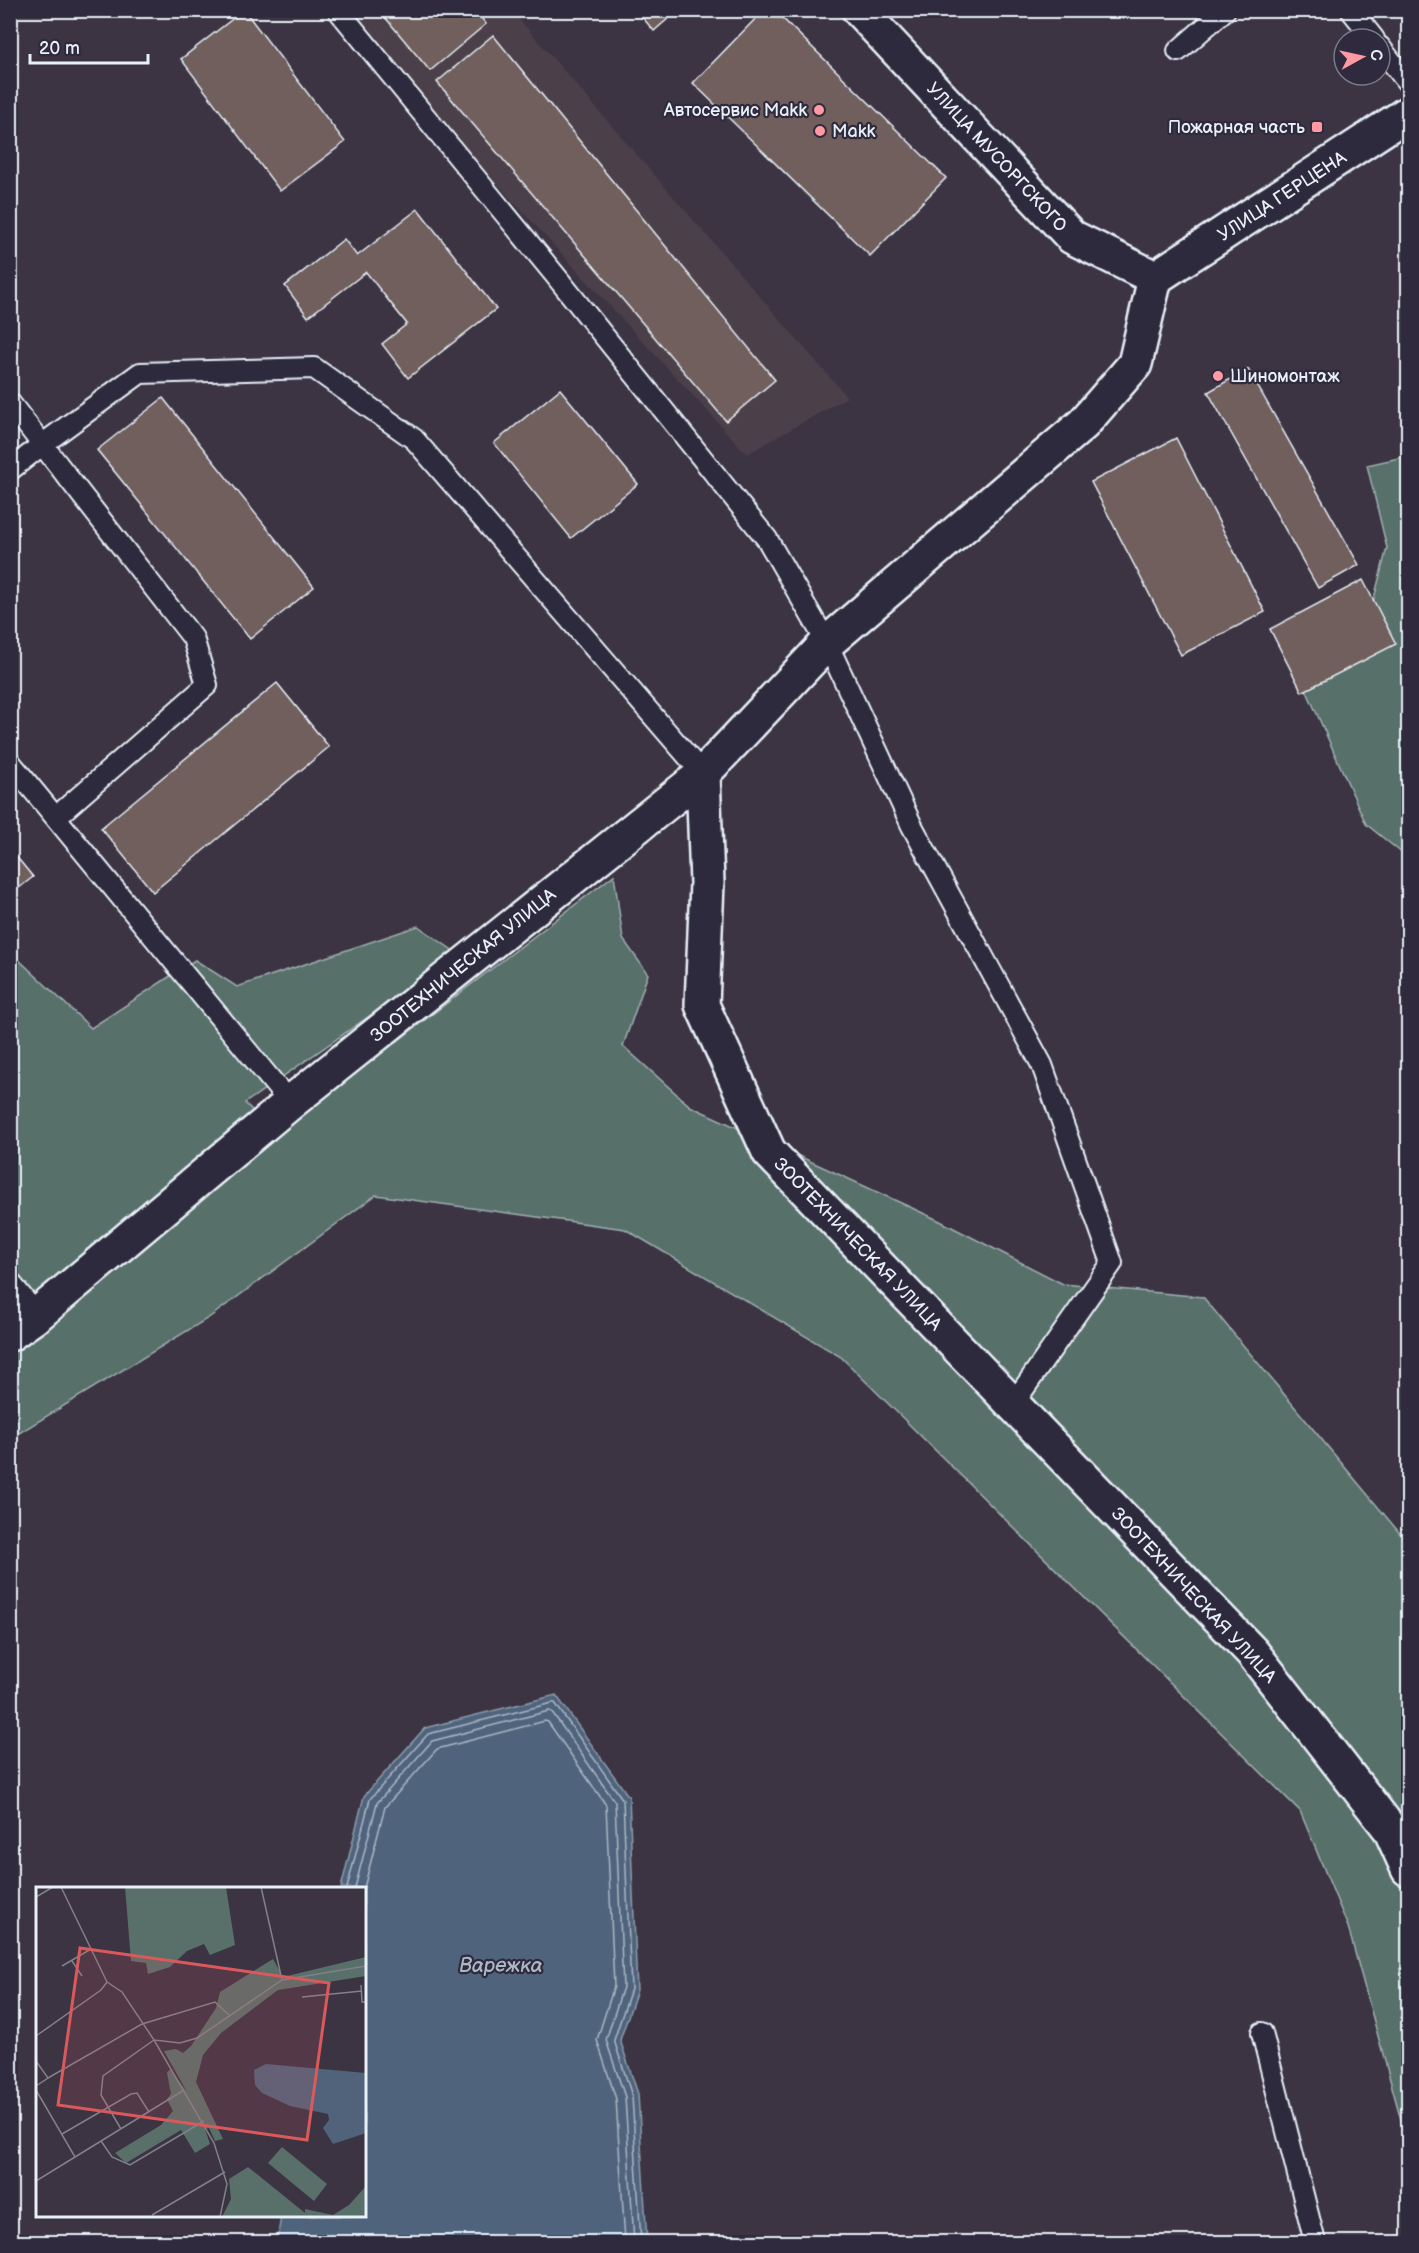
<svg xmlns="http://www.w3.org/2000/svg" width="1419" height="2253" viewBox="0 0 1419 2253" font-family="'Balsamiq Sans',sans-serif">
<rect width="100%" height="100%" fill="#3c3443"/>
<filter id="ink" filterUnits="userSpaceOnUse"><feTurbulence type="fractalNoise" baseFrequency=".0167" numOctaves="2"/><feDisplacementMap in="SourceGraphic" scale="12" xChannelSelector="R" yChannelSelector="G"/><feConvolveMatrix kernelMatrix="1 2 1 2 8 2 1 2 1" color-interpolation-filters="sRGB"/></filter>
<g filter="url(#ink)">
<path fill="#4b414a" d="M337 11H512L847 397 747 454Z"/>
<path fill="#586f6a" stroke="#a0b0b1" stroke-width="1.5" d="M1408 456V858L1366 824 1280 631 1371 610 1387 548 1367 465Z
M614 875 623 939 648 974 623 1046 690 1106 938 1220 1063 1284 1203 1297 1408 1543V2145L1348 1927 1300 1811 841 1357 625 1229 376 1195 210 1317 11 1438V958L19 960 91 1028 195 960 237 987 418 926 458 954 245 1103 276 1134Z"/>
<path fill="#50637b" stroke="#8d9cad" stroke-width="1.5" d="M556 1695 629 1797 637 1990 620 2040 638 2094 647 2242H277L281 2216H364V1888H341L364 1796 425 1728Z"/>
<g fill="none" stroke-linecap="round" stroke-linejoin="round">
<path stroke="#abb8c6" stroke-width="1.5" d="M347 1888 370 1799 428 1734 552 1703H555L623 1800 631 1989 614 2040 632 2096 641 2242
M355 1888 377 1803 432 1741 549 1711 552 1712 615 1802 623 1987 606 2040 625 2097 634 2242
M364 1888 385 1807 437 1749 545 1721 548 1722 606 1805 614 1986 597 2040 616 2099 625 2242"/>
</g>
<path fill="#6f5e5c" stroke="#e8f1f8" stroke-width="1.5" d="M244 10 345 142 280 191 181 59Z
M379 10H475L486 24 430 71Z
M636 10H678L654 31Z
M764 10H774L946 178 870 256 693 83Z
M493 35 775 380 726 421 437 82Z
M418 209 496 309 408 378 382 344 407 324 366 272 308 317 285 286 344 239 357 256Z
M1248 369 1359 565 1318 588 1208 392Z
M560 389 638 484 571 538 494 443Z
M163 398 314 587 250 639 97 450Z
M1176 438 1265 612 1181 655 1091 482Z
M1363 580 1396 644 1302 692 1270 629Z
M277 683 329 747 153 892 101 828Z
M10 849 33 877 10 895Z"/>
<g fill="none" stroke-linecap="round" stroke-linejoin="round">
<g stroke="#e8f1f8" stroke-width="24">
<path id="service" d="M338 10 555 275 767 539 827 643 912 826 1042 1065 1112 1263 1013 1404
M1351 10 1374 39
M1380 47 1408 83
M1178 51 1225 10
M10 403 193 638 207 685 56 817
M10 470 43 444 140 373 314 368 414 439 703 774
M10 762 290 1103
M10 1282 37 1315
M1262 2033 1315 2242"/>
</g>
<g stroke="#e8f1f8" stroke-width="38">
<path id="minor" d="M703 774 707 883 702 1005 769 1152 1252 1652 1390 1829 1408 1869
M10 1334 37 1315 290 1103 703 774 827 643 1083 424 1135 364 1155 278"/>
</g>
<g stroke="#e8f1f8" stroke-width="38">
<path id="tertiary" d="M859 10 1072 237 1155 278 1408 113"/>
</g>
<path stroke="#e8f1f8" stroke-width="4" stroke-dasharray="6 4.5" stroke-linecap="butt" d="M1405 772 1408 770"/>
<use href="#service" stroke="#2f2a3d" stroke-width="20"/>
<use href="#minor" stroke="#2f2a3d" stroke-width="33"/>
<use href="#tertiary" stroke="#2f2a3d" stroke-width="33"/>
</g>
</g>
<g fill="#ff9aa2" stroke="#2f2a3d" stroke-width="2">
<circle cx="819" cy="110" r="6"/>
<rect x="1311" y="121" width="12" height="12" rx="3"/>
<circle cx="820" cy="131" r="6"/>
<circle cx="1218" cy="376" r="6"/>
</g>
<g text-anchor="middle" stroke-width="4.5" stroke-linejoin="round" paint-order="stroke">
<g font-size="18" fill="#e8f1f8" stroke="#2f2a3d" text-anchor="end">
<text x="807" y="116">Автосервис Makk</text>
<text x="1305" y="133">Пожарная часть</text>
<text x="832" y="137" text-anchor="start">Makk</text>
<text x="1230" y="382" text-anchor="start">Шиномонтаж</text>
</g>
<g font-size="18" fill="#e8f1f8" stroke="#2f2a3d">
<text transform="translate(997 157) rotate(47)" y="6">УЛИЦА МУСОРГСКОГО</text>
<text transform="translate(1282 196) rotate(-33)" y="6">УЛИЦА ГЕРЦЕНА</text>
<text transform="translate(463 965) rotate(-39)" y="6">ЗООТЕХНИЧЕСКАЯ УЛИЦА</text>
<text transform="translate(858 1244) rotate(46)" y="6">ЗООТЕХНИЧЕСКАЯ УЛИЦА</text>
<text transform="translate(1194 1595) rotate(47)" y="6">ЗООТЕХНИЧЕСКАЯ УЛИЦА</text>
</g>
<g font-size="20" font-style="italic" fill="#abb8c6" stroke="#2f2a3d">
<text x="501" y="1972">Варежка</text>
</g>
</g>
<g transform="translate(36 1887)">
<rect width="330" height="330" fill="#3c3443"/>
<path d="M89 0H190L199 58 174 68 168 57 151 64 134 80 112 87 110 76 95 74ZM330 70V89L242 103 185 146 167 168 160 195 187 252 179 254 173 241 169 242 174 257 159 266 145 243 90 276 79 266 125 238 137 224 131 212 135 207 131 186 134 182 151 205 128 164 140 162 147 166 155 159 180 121 184 105 237 72 247 90ZM246 260 291 297 278 314 232 276ZM212 280 269 326V322L297 328 313 318 330 299V330H186L195 312 193 292Z" fill="#586f6a"/>
<path d="M230 177 330 186V246L297 257 287 241 293 233 292 227 254 219 226 206 219 198 218 183Z" fill="#50637b"/>
<path fill="none" stroke="#81808b" stroke-width="1.5" d="M25 0 71 95M225 0 246 93M0 10 17 0M36 74 46 89M26 79 55 62M71 95 86 105 118 153 178 256 191 297 184 330M325 98 326 115H330M266 110 326 104M0 149 65 103 71 95M118 153 144 156 161 151 246 93 330 79M0 174 12 191 0 199M12 191 106 137 179 115 193 128M0 203 39 270M85 242 65 208 67 189 118 153M26 247 95 207 101 206 113 225M65 254 76 270 94 278 168 234M0 294 148 203M116 328 189 285"/>
<path fill="#da5a5c" fill-opacity="0.15" stroke="#da5a5c" stroke-width="3" d="M44 61 293 96 271 253 22 218Z"/>
<rect width="330" height="330" fill="none" stroke="#e8f1f8" stroke-width="3"/>
</g>
<rect width="1419" height="2253" fill="none" stroke="#2f2a3d" stroke-width="36"/>
<rect x="18" y="18" width="1383" height="2217" fill="none" stroke="#e8f1f8" stroke-width="2" filter="url(#ink)"/>
<g transform="translate(1362 57) rotate(82)"><circle r="28" fill="#2f2a3d" stroke="#797a88" stroke-width="1.5"/>
<path d="M0-4.5L10 22L0 15L-10 22Z" fill="#ff9aa2"/>
<text y="-9" font-size="16" font-weight="bold" text-anchor="middle" fill="#e8f1f8">С</text>
</g>
<path d="M30 54v9h118v-9" fill="none" stroke="#e8f1f8" stroke-width="3"/>
<text x="39" y="54" font-size="18" fill="#e8f1f8" stroke="#2f2a3d" stroke-width="4.5" paint-order="stroke">20 m</text>
</svg>
